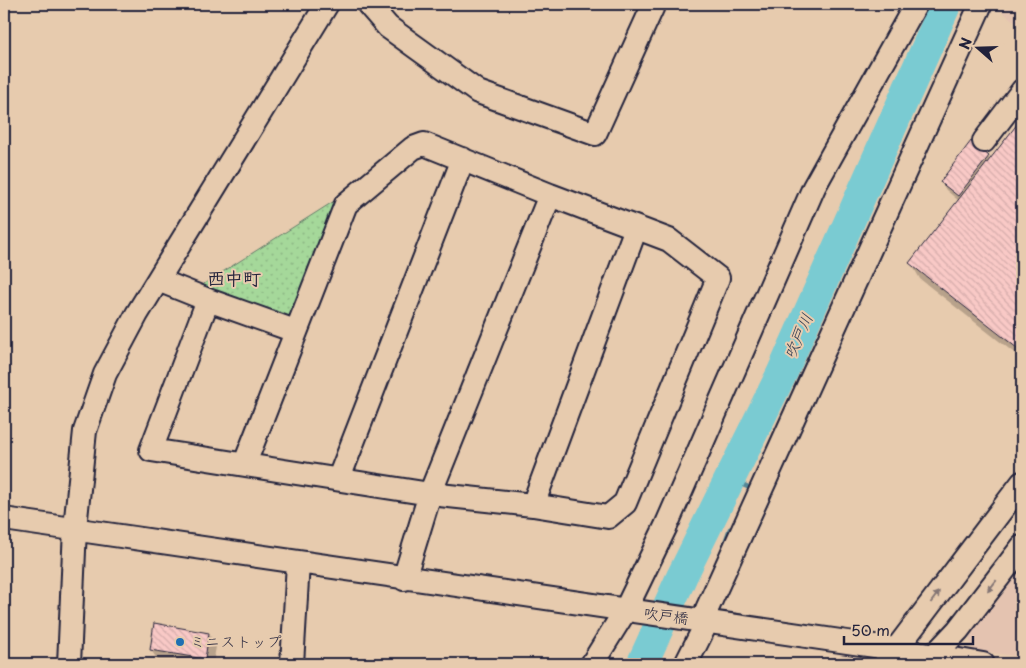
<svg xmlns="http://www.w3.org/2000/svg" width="1026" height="668" viewBox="0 0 1026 668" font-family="'Playpen Sans','Klee One',sans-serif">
<defs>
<pattern id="park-dots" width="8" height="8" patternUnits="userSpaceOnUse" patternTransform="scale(1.25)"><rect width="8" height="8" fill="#a5d89a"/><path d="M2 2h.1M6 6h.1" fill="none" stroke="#8eb986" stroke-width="1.8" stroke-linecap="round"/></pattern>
<pattern id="building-back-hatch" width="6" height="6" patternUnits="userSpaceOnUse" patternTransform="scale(1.25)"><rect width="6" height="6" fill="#f9c9c6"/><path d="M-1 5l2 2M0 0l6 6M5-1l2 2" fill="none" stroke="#d5acab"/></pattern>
</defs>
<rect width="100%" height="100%" fill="#e7cbae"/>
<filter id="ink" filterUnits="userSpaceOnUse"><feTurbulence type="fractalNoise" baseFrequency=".02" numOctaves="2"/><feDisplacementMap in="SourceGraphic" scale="10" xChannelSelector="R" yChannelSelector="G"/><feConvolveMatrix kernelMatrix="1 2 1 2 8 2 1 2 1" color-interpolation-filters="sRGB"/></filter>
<g filter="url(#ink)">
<path fill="#e4c3b0" d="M990 4H1022V27L1002 12Z
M1022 569V657L973 650 969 637Z"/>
<path fill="url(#park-dots)" stroke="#647d6a" d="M339 198 294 317 286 320 199 287Z"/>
<path fill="#0003" d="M1022 120V359L920 279 911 263 959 201 946 190 941 182 988 157 991 161Z
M209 634 216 647 213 664 159 662 151 650Z"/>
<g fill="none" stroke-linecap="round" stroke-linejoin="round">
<path stroke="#578796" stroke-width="5" d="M730 479 748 487
M725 543 730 529"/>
<path stroke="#7acbd2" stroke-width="31" d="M642 664 682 576 782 373 946 4"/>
</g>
<path fill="url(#building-back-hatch)" stroke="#22223b" d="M1022 118V352L909 263Z
M971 141 989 156 958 196 940 182Z
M154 623 209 633 205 659 150 650Z"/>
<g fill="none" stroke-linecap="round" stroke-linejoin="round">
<g stroke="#22223b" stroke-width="26">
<path id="minor" d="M368 4 388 27 478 92 595 134 654 4
M984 141 1022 91
M158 280 208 300
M245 463 346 204 413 148 424 144 550 195 669 240 718 278 625 503 608 517 533 505 430 494 151 450 208 300 295 331
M339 478 463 159
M533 505 636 228
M4 519 895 649 983 664
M404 579 430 494 550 195
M69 664 75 528 85 431 105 374 137 314 327 4
M292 664 298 563
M592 664 625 611 666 526 814 187 916 4
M686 664 707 622V609L981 4
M885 664 1022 483
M926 664 958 630 1022 547"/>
</g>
<use href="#minor" stroke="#e7cbae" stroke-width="22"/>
</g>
<defs><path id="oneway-solid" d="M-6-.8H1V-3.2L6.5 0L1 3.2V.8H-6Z" transform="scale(1.25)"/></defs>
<g fill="#847674">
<use href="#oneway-solid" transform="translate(992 586) rotate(128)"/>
<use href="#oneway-solid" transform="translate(935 597) rotate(-53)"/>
</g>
</g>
<circle fill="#1f6fb2" stroke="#e7cbae" stroke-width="2" cx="180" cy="642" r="5"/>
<g text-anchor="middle" stroke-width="4" stroke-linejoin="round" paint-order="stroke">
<g font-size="15" fill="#22223b" stroke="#e7cbae">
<text transform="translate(666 616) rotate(8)" y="5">吹戸橋</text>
</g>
<g font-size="15" fill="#22223b" stroke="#e7cbae" text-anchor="start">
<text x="190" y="647">ミニストップ</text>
</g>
<g font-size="16" font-style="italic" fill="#2f3b52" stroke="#e7cbae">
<text transform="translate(798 336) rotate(-66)" y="6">吹戸川</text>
</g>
<g font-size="18" font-weight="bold" fill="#22223b" stroke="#e7cbae">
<text x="234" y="285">西中町</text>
</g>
</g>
<rect width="1026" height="668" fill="none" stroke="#e7cbae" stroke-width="20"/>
<rect x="10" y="10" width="1006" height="648" fill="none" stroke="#22223b" stroke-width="2" filter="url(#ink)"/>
<g transform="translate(978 48) rotate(290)" stroke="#e7cbae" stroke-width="4" paint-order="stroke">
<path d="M0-4L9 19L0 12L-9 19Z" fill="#22223b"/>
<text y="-8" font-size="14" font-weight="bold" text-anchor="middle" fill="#22223b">N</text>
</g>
<path d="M844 636v8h129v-8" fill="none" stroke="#22223b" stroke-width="2.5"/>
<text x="851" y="636" font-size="15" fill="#22223b" stroke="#e7cbae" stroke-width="4" paint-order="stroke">50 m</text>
</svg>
